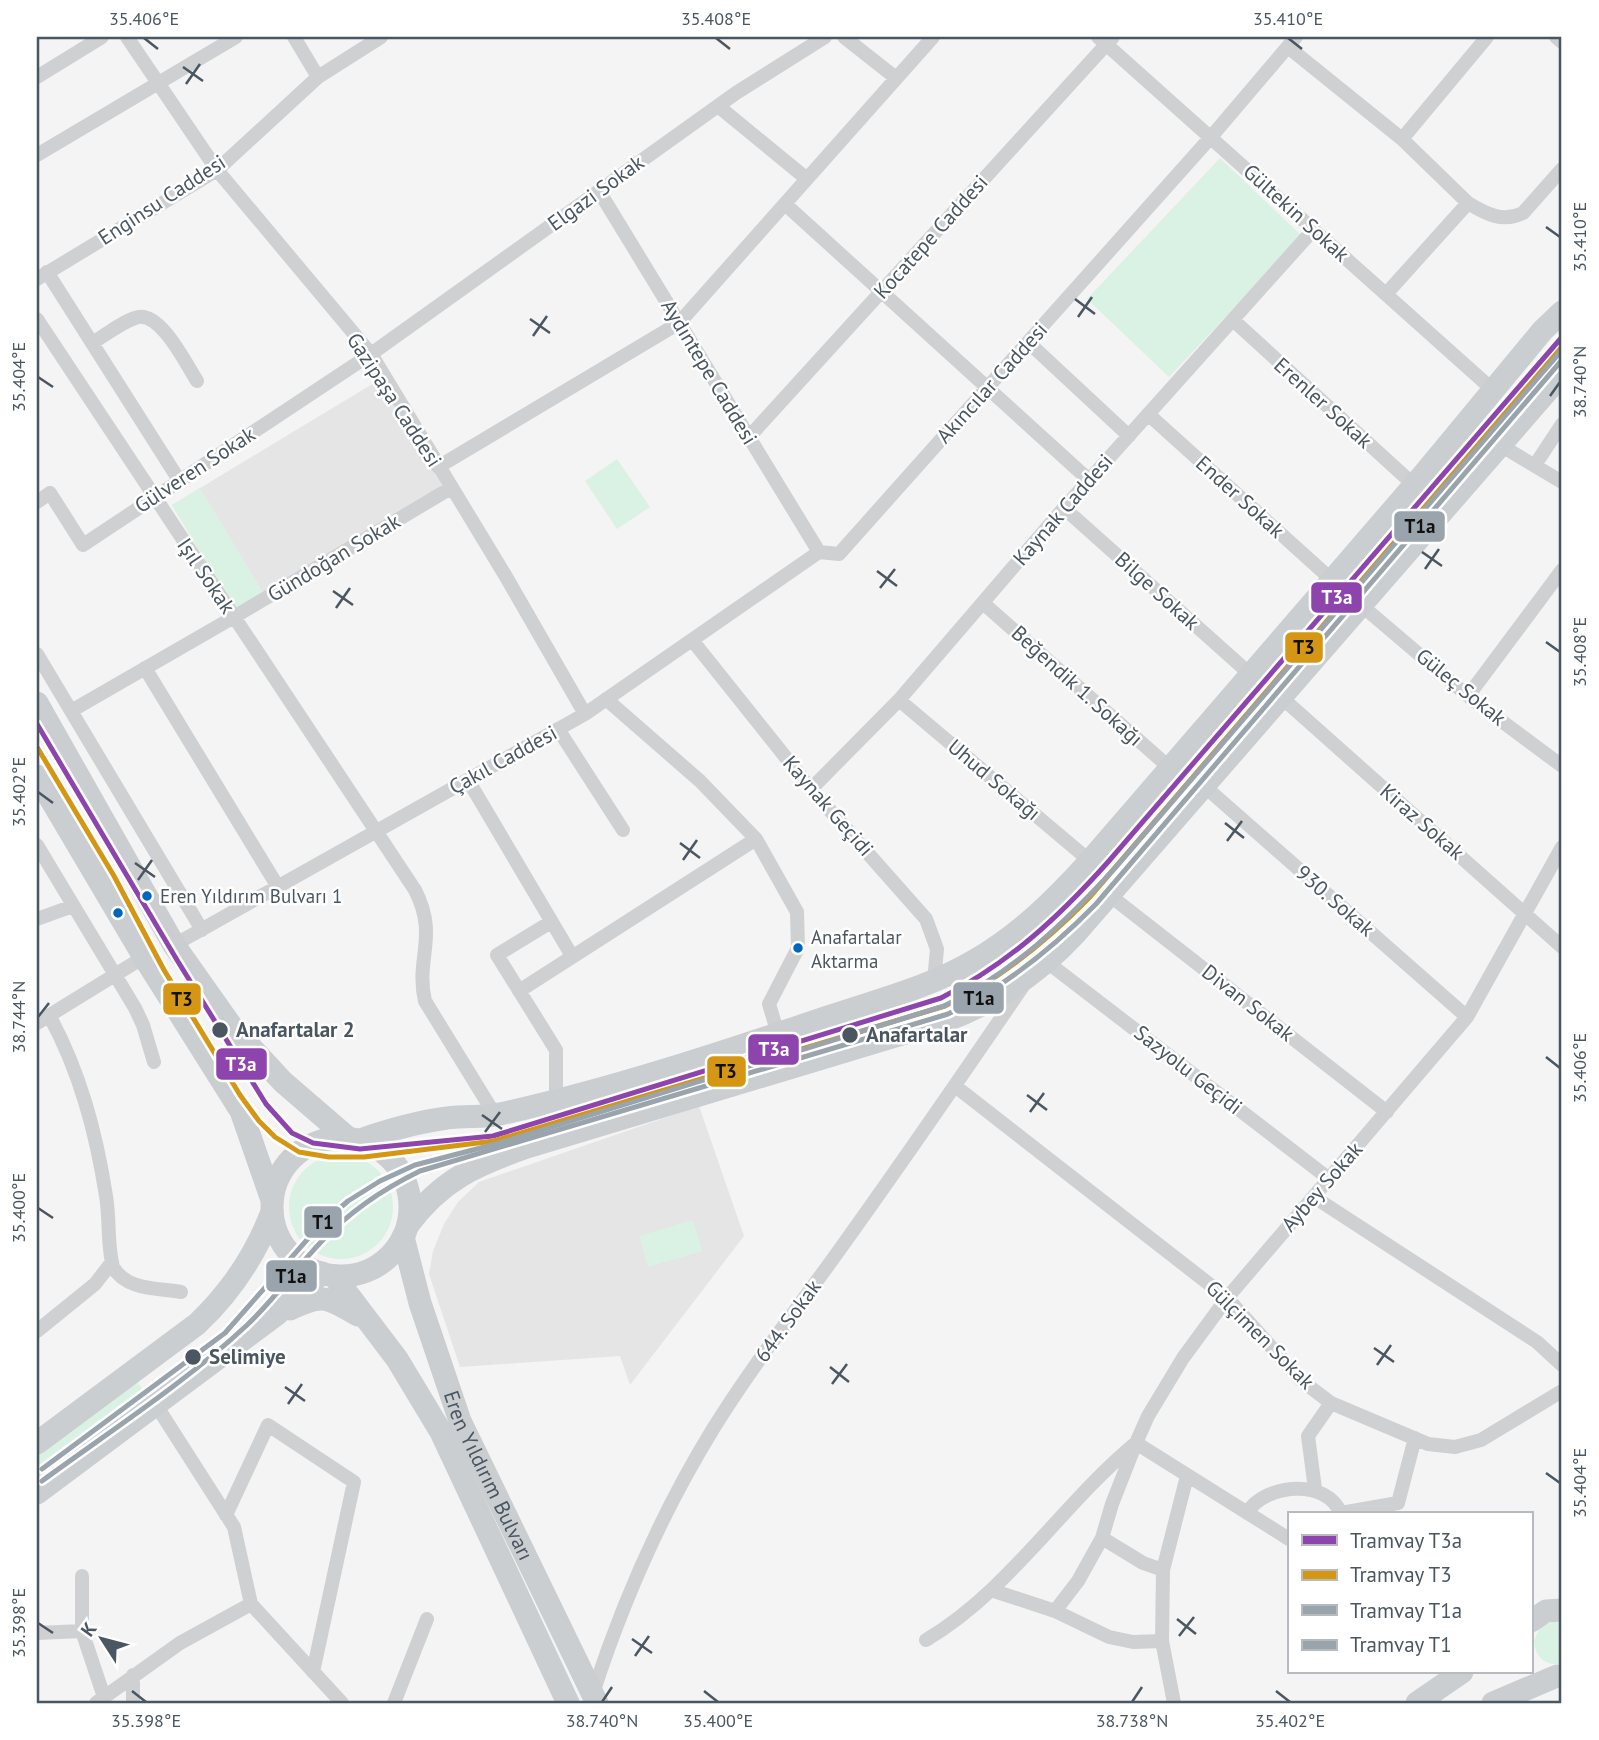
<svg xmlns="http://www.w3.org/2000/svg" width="1599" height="1740" viewBox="0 0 1599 1740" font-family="'PT Sans',sans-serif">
<rect width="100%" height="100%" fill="#f4f4f4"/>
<path fill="#e6e5e6" d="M379 380 443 486 236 611 172 505Z
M699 1106 744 1236 630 1385 620 1356 460 1367 429 1274 433 1251 444 1224 458 1202 479 1182Z"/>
<path fill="#d9f2e3" d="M1220 158 1302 236 1169 377 1087 299Z
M617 459 650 507 617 529 585 481Z
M200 488 264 594 236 611 172 505Z
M289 1207a52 52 0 1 1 104 0a52 52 0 1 1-104 0Z
M693 1220 702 1251 648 1267 639 1236Z
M137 1382 149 1397 37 1480V1456Z
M1555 1621 1562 1623V1663C1546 1667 1535 1657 1534 1641L1540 1627Z"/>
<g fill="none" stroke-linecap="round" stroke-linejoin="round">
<path stroke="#ced0d2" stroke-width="14" d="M127 37 217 170 371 354 505 575 585 714
M294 37 318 77
M844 37 896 78
M1098 37 1493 390
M1556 37 1562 42
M1288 47 1402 139 1468 203C1486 214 1503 223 1523 213L1562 169
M37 77 102 37
M718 106 807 179
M1402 139 1487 37
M37 155 236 37
M599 191 819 552
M785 204 1089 480
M47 272 179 480
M37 279 217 170 318 77 381 37
M1386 294 1468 203
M37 319 415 890C439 937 415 958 425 1001L495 1115
M1233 320 1414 485
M1028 342 1129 436
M92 343C106 335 120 323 135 318 159 308 186 364 197 381
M1148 414 1332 580
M749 437 1113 37
M1500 445 1562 482
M1535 465 1562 424
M438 467 679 323 933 37
M37 502 50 493 83 545 371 354 736 93 825 37
M1064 508 1250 674
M819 552 839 554 1211 137 1296 37
M983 603 1170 768
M1361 605 1468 696 1562 766
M692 640 811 789 926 919 937 949 934 981
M37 654 202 930
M145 668 278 887
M1468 696 1562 570
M1281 697 1562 947
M606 699 700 781 756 839 797 912 798 948 769 1004 778 1034
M899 700 1090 861
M71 711 234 617 451 488
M558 729 623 830
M468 780 572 956
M1203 785 1467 1017
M811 789 899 700 1064 508 1314 229
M37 845 135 1008 143 1025 154 1062
M1108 894 1387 1112
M37 919 73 906
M551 922 497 955 556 1050V1101
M174 945 585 714 819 552
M1047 962 1328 1178
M519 991 756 839
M49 1015C80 1072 96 1132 106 1196 110 1219 107 1245 113 1267 126 1290 157 1288 181 1292
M37 1023 144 957
M955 1086 1227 1298 1302 1381 1331 1403 1428 1444 1455 1447 1481 1440 1562 1391
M1314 1197 1537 1342 1562 1365
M37 1331 95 1284 112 1262
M156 1405 234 1527 251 1604 342 1703
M1315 1489 1308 1436 1331 1403
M1247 1513C1265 1483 1328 1478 1341 1514
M1341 1513 1398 1503 1415 1438
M226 1515 268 1425 354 1482 313 1672
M1102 1538 1143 1563 1163 1570
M82 1576V1631L104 1697
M991 1590 1055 1611 1109 1637 1133 1642 1162 1641
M1055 1611 1078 1581 1102 1538 1112 1504 1136 1443 1148 1416 1183 1358 1227 1298 1467 1017 1562 847
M37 1633 82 1631
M926 1640C1009 1591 1062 1504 1136 1443L1289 1539
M593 1693C623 1601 662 1512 713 1429 750 1369 794 1313 835 1256 899 1167 961 1077 1023 986
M96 1703 180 1643 251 1604
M133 1703V1675
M394 1703 427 1619
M1174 1703 1162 1641 1163 1570 1187 1476"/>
<g stroke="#caced1" stroke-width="23">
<path d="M37 703 174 945 232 1027 283 1082 348 1138"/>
<path d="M37 776 144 957 241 1111 272 1200"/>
<circle cx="341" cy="1207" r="69"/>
<path d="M360 1140C389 1130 417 1122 447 1118 465 1115 483 1118 500 1114 610 1090 724 1052 831 1016 878 1000 930 987 974 961 1019 935 1056 899 1090 861L1423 475 1543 330 1562 312"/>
<path d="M408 1225C441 1180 476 1165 527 1147L945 1021C996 1002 1038 974 1075 934L1562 374"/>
<path id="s1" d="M403 1237 420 1303 460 1421 597 1703"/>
<path d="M334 1276 397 1359 441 1432 568 1703"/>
<path d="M290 1309C324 1293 326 1297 358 1315"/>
<path d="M37 1443 197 1324C231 1292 255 1256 272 1212"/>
<path d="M37 1493 277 1314 322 1273"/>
<path d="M1531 1621 1546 1611 1562 1610"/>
<path d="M1417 1703 1462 1672"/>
<path d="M1493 1703 1557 1676"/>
</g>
<g stroke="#fff" stroke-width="10">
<path id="tram-1" d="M37 724 177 960 266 1104 292 1133 313 1143 360 1149 493 1136 941 998C1009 963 1057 919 1108 862L1562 337"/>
</g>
<g stroke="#fff" stroke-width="10">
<path id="tram-2" d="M37 747 114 876 164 970 240 1095 259 1121 275 1137 299 1152 329 1157H364L494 1141 945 1006C1000 979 1046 942 1089 898L1562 347"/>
</g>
<g stroke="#fff" stroke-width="10">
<path id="tram-3" d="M42 1481C109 1432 186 1382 246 1326 274 1300 295 1269 321 1242 350 1211 383 1189 420 1171L948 1014C1005 987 1052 949 1096 904L1562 360"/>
</g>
<g stroke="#fff" stroke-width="10">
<path id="tram-4" d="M42 1469 225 1333 320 1225 348 1201 380 1181 415 1165 496 1144 944 1006C1012 973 1064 924 1115 868L1562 350"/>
</g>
<use href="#tram-1" stroke="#8e44ad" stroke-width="5"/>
<use href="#tram-2" stroke="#d49613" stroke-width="5"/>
<use href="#tram-3" stroke="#9aa4ac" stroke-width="5"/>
<use href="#tram-4" stroke="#9aa4ac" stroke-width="5"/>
</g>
<path fill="none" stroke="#4a5661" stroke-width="2.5" d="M144 38 158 49M716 38 730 49M1288 38 1302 49M183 67 203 81M186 84 200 64M1546 227 1560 237M1075 299 1095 314M1078 317 1092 297M530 319 550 333M533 336 547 316M38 377 53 387M1550 396 1560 382M1422 552 1442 566M1425 569 1439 549M877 571 897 586M880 588 895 569M333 591 353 605M336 608 350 588M1546 642 1560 652M38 792 53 803M1225 823 1244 838M1227 841 1242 821M680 843 700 858M683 860 697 840M135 863 155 877M138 880 152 860M38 1017 49 1003M1546 1057 1560 1068M1027 1095 1047 1110M1030 1112 1044 1093M482 1115 502 1129M485 1132 500 1112M38 1208 53 1218M1374 1348 1394 1362M1377 1365 1391 1345M830 1367 849 1382M832 1384 847 1364M285 1387 305 1401M288 1404 302 1384M1546 1473 1560 1483M1177 1619 1196 1634M38 1623 53 1633M1179 1636 1194 1617M632 1639 652 1653M635 1656 649 1636M132 1691 146 1702M704 1691 718 1702M1276 1691 1290 1702M602 1702 612 1687M1132 1702 1142 1687"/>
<g fill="#0065bd" stroke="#fff" stroke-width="2.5">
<circle cx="147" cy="896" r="6"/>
<circle cx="118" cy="913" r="6"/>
<circle cx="798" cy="948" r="6"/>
</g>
<g fill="#4a5661" stroke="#fff" stroke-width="2.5">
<circle cx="220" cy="1030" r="9"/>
<circle cx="850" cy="1035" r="9"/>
<circle cx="193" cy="1357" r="9"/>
</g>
<g text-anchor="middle" stroke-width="5" stroke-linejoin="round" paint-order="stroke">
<g font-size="19" fill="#4a5661" stroke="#fff" text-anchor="start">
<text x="160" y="903">Eren Yıldırım Bulvarı 1</text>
<text x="811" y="944">Anafartalar<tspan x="811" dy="24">Aktarma</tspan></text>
</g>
<g font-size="21" fill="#4a5661" stroke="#fff">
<text transform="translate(596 193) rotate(-36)" y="7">Elgazi Sokak</text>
<text transform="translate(162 200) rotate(-33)" y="7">Enginsu Caddesi</text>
<text transform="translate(1296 213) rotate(42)" y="7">Gültekin Sokak</text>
<text transform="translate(931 237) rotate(-48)" y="7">Kocatepe Caddesi</text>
<text transform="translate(709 372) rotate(59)" y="7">Aydıntepe Caddesi</text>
<text transform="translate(992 383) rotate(-48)" y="7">Akıncılar Caddesi</text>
<text transform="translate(394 400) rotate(57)" y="7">Gazipaşa Caddesi</text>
<text transform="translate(1323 403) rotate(42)" y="7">Erenler Sokak</text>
<text transform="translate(195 470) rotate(-33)" y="7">Gülveren Sokak</text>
<text transform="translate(1240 497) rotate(42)" y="7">Ender Sokak</text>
<text transform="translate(1063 510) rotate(-49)" y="7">Kaynak Caddesi</text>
<text transform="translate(334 558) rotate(-31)" y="7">Gündoğan Sokak</text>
<text transform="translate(206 576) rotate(56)" y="7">Işıl Sokak</text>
<text transform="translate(1157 591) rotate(42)" y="7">Bilge Sokak</text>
<text transform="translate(1077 686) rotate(42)" y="7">Beğendik 1. Sokağı</text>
<text transform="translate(1461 687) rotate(39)" y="7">Güleç Sokak</text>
<text transform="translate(503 760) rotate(-29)" y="7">Çakıl Caddesi</text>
<text transform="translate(994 780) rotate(40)" y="7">Uhud Sokağı</text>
<text transform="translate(828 806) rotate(49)" y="7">Kaynak Geçidi</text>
<text transform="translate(1422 822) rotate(41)" y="7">Kiraz Sokak</text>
<text transform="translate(1335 901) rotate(41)" y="7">930. Sokak</text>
<text transform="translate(1248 1003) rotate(38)" y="7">Divan Sokak</text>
<text transform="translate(1188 1070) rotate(38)" y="7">Sazyolu Geçidi</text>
<text transform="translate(1322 1187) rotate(-49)" y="7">Aybey Sokak</text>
<text transform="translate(788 1321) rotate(-54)" y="7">644. Sokak</text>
<text transform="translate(1260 1335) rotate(45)" y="7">Gülçimen Sokak</text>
<text dy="7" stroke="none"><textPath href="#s1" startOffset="254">Eren Yıldırım Bulvarı</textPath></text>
</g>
<g font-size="21" font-weight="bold" fill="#4a5661" stroke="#fff" text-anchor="start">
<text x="236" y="1037">Anafartalar 2</text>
<text x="866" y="1042">Anafartalar</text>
<text x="209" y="1364">Selimiye</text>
</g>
</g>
<g stroke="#fff" stroke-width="2.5">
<rect x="1393" y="510" width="53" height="33" rx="7" fill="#9aa4ac"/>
<rect x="1310" y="581" width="53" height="33" rx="7" fill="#8e44ad"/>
<rect x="1284" y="631" width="40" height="33" rx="7" fill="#d49613"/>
<rect x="952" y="981" width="53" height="34" rx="7" fill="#9aa4ac"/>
<rect x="162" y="982" width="40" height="34" rx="7" fill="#d49613"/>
<rect x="747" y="1033" width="53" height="33" rx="7" fill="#8e44ad"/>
<rect x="215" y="1047" width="53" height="34" rx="7" fill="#8e44ad"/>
<rect x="706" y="1055" width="41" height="33" rx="7" fill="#d49613"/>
<rect x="303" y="1205" width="40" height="34" rx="7" fill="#9aa4ac"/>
<rect x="265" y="1259" width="53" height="34" rx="7" fill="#9aa4ac"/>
</g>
<g font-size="19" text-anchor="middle" font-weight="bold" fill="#fff">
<text x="1337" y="604">T3a</text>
<text x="774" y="1056">T3a</text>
<text x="241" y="1071">T3a</text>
</g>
<g font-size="19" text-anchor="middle" font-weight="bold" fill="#111">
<text x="1420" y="533">T1a</text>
<text x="1304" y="654">T3</text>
<text x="979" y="1005">T1a</text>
<text x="182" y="1006">T3</text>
<text x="726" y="1078">T3</text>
<text x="323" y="1229">T1</text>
<text x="291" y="1283">T1a</text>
</g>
<rect width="1599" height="1740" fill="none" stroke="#ffffff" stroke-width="77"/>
<rect x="1288" y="1512" width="245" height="161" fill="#ffffff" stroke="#b7bbc0" stroke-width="2"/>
<rect x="1302" y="1535" width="35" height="10" fill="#8e44ad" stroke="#b7bbc0" stroke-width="2"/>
<text x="1350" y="1548" font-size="21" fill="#4a5661">Tramvay T3a</text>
<rect x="1302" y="1570" width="35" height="10" fill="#d49613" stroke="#b7bbc0" stroke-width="2"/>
<text x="1350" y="1582" font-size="21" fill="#4a5661">Tramvay T3</text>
<rect x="1302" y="1605" width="35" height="10" fill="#9aa4ac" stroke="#b7bbc0" stroke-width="2"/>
<text x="1350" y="1618" font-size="21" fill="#4a5661">Tramvay T1a</text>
<rect x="1302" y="1640" width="35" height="10" fill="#9aa4ac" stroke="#b7bbc0" stroke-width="2"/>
<text x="1350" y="1652" font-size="21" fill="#4a5661">Tramvay T1</text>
<g transform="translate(102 1639) rotate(306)" stroke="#ffffff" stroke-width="5" paint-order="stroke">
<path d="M0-5L12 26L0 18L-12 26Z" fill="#4a5661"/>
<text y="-10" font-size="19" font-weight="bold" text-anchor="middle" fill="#4a5661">K</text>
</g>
<rect x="38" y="38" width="1522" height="1664" fill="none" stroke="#4a5661" stroke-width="2.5"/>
<g font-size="18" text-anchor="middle" fill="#4a5661">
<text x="144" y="25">35.406°E</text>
<text x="716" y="25">35.408°E</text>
<text x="1288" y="25">35.410°E</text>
<text transform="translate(1580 237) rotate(-90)" y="6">35.410°E</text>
<text transform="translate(19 377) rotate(-90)" y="6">35.404°E</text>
<text transform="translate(1580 382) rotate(-90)" y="6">38.740°N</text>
<text transform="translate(1580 652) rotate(-90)" y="6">35.408°E</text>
<text transform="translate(19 792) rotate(-90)" y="6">35.402°E</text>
<text transform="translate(19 1017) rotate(-90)" y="6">38.744°N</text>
<text transform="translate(1580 1068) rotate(-90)" y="6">35.406°E</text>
<text transform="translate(19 1208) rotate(-90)" y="6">35.400°E</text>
<text transform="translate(1580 1483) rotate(-90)" y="6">35.404°E</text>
<text transform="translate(19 1623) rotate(-90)" y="6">35.398°E</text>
<text x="146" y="1727">35.398°E</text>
<text x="602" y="1727">38.740°N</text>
<text x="718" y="1727">35.400°E</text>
<text x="1132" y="1727">38.738°N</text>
<text x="1290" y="1727">35.402°E</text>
</g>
</svg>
